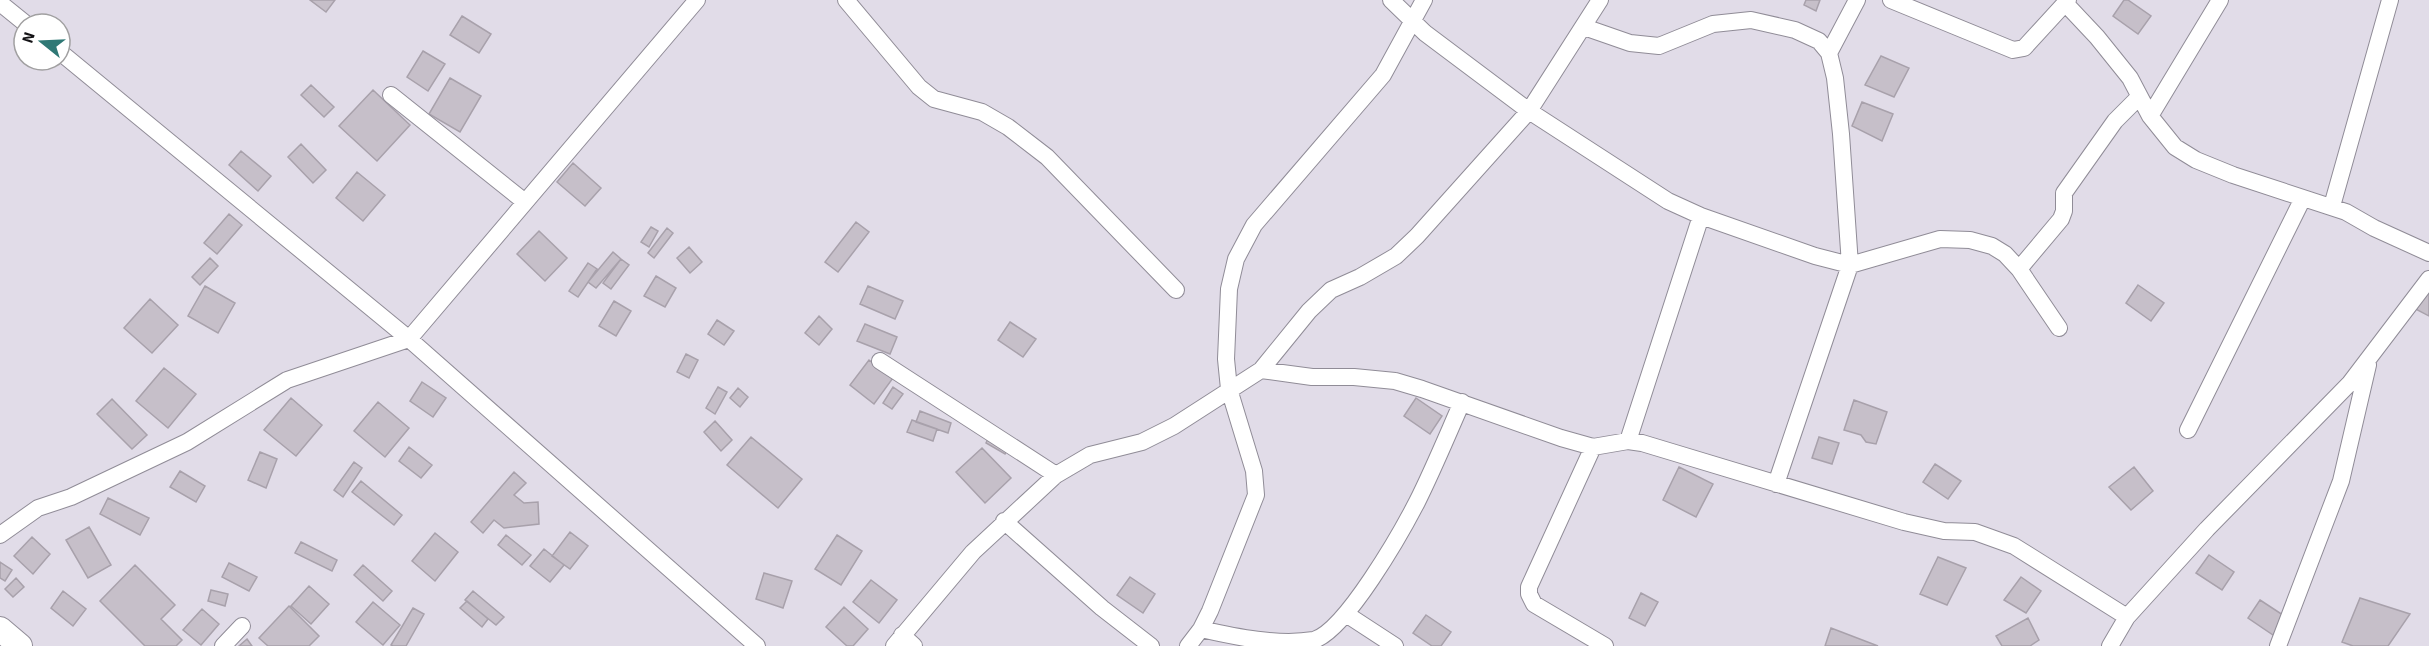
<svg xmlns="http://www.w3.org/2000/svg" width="2429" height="646" viewBox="0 0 2429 646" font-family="'Source Sans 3',sans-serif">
<rect width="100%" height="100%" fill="#e1dce8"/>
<path fill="#c6bfc9" stroke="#a8a1ab" stroke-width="1.5" d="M310 0H335L326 12Z
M1806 0H1820L1816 11 1804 5Z
M2124 0H2128L2151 16 2138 34 2113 16Z
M462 16 491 34 479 53 450 35Z
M423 51 445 64 428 91 407 77Z
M1881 56 1909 68 1894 97 1865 85Z
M450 78 481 96 460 132 429 114Z
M311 85 334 107 324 117 301 95Z
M373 90 410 125 377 161 339 126Z
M1862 102 1893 114 1882 141 1852 126Z
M301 144 326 170 313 183 288 157Z
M241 151 271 176 258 191 229 165Z
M573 163 601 188 585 206 557 182Z
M357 172 385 195 363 221 336 198Z
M229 214 242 225 217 254 204 243Z
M856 222 869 232 838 272 825 262Z
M651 227 658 231 649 247 641 242Z
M667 228 673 233 654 258 648 253Z
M539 231 567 258 545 281 517 254Z
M689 247 702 262 690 273 677 258Z
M613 252 621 259 596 288 588 282Z
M210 258 218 266 200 285 192 277Z
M621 259 629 265 611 289 603 283Z
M588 263 597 269 578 297 569 291Z
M656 276 676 288 665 307 644 296Z
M2429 284V316L2408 305Z
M2138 285 2164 303 2151 321 2126 303Z
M205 286 235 303 218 333 188 316Z
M868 286 903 301 895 319 860 304Z
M150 299 178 325 152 353 124 328Z
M614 301 631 311 616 336 599 326Z
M819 316 832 329 819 345 805 333Z
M717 320 734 331 724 345 708 334Z
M1010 322 1036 339 1023 357 998 340Z
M865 324 897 337 890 354 857 341Z
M686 354 698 360 689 378 677 372Z
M869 360 893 378 874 404 850 385Z
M164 368 196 394 168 428 136 401Z
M422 382 446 398 433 417 410 401Z
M718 387 727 392 715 414 706 408Z
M893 387 903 394 892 409 883 403Z
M738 388 748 397 740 407 730 398Z
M291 398 322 425 296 456 264 430Z
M1416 398 1442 416 1430 434 1404 416Z
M112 399 147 435 132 449 97 414Z
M1854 400 1887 412 1876 444 1866 442 1861 435 1844 430Z
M378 402 409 428 385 457 354 431Z
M920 411 951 423 948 433 916 422Z
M912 420 937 429 933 441 907 432Z
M715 421 732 440 721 451 704 432Z
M990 435 1009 446 1005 454 986 443Z
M751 437 802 479 778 508 727 465Z
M1819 437 1839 443 1832 464 1812 458Z
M409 447 432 465 421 478 399 461Z
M982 448 1011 478 985 503 956 472Z
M260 452 277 459 266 488 248 480Z
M354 462 362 468 343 497 334 490Z
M1935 464 1961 481 1948 499 1923 482Z
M1679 467 1713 484 1696 517 1663 500Z
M2134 467 2153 491 2131 510 2109 487Z
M180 471 205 486 196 502 170 487Z
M514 472 526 483 514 495 524 503 538 502 539 524 504 528 494 520 483 533 471 522Z
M361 481 402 515 394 525 352 492Z
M108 498 149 518 140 535 100 514Z
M89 527 111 565 88 578 66 540Z
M570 532 588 546 570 569 552 556Z
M435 533 458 552 435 581 412 561Z
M506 535 531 555 522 565 498 545Z
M837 535 862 551 841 585 815 569Z
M32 537 50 554 33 574 14 556Z
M301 542 337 560 332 571 295 553Z
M544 549 564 565 550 582 530 566Z
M2209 555 2234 572 2222 590 2196 573Z
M1938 557 1966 568 1947 605 1920 594Z
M0 562 12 570 5 581 0 578Z
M229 563 257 577 249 591 222 577Z
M135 565 175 605 161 619 182 640 176 646H145L100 601Z
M363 565 392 591 383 601 354 575Z
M764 573 792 581 783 608 756 599Z
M1130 577 1155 594 1143 613 1117 595Z
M2021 577 2041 591 2026 613 2004 600Z
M16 578 24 587 13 597 5 589Z
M871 580 897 600 879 623 853 602Z
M309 586 329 604 311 624 291 606Z
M211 590 228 594 225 606 208 601Z
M63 591 86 609 73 626 51 608Z
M473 591 504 617 496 625 465 600Z
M1641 593 1658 602 1645 626 1629 618Z
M2360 598 2410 614 2388 646H2353L2342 642Z
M2260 600 2286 617 2273 635 2248 618Z
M467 601 488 619 482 627 460 608Z
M373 602 400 625 383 645 356 622Z
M289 606 319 636 309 646H268L259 638Z
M844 607 868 629 853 646H847L826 627Z
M413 608 424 614 406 646H393L391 645Z
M202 609 219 624 201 645 183 630Z
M1426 615 1451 632 1441 646H1432L1413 633Z
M2028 618 2039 640 2030 646H2002L1996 636Z
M1831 628 1878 646H1825Z
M247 639 252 646H239Z"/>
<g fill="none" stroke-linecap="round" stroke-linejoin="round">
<g stroke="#908c97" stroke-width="18">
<path id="street" d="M846 0 919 87 934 99 982 112 1008 127 1047 157 1176 290
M1391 0 1425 33 1529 111 1668 201 1701 216 1815 256 1850 265 1940 239 1970 240 1992 246 2005 254 2019 269 2059 328
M1891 0 2013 50 2024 48 2068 0
M0 3 26 24
M2065 3 2097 37 2130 78 2150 116 2175 147 2196 160 2233 175 2346 212 2374 228 2429 253
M1584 27 1630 43 1659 46 1713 24 1751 20 1795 30 1819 41 1829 53 1835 78 1841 134 1850 265 1776 484
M60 52 409 339 757 646
M1829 53 1857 0
M391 95 525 202
M2150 116 2220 0
M2332 206 2390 0
M2019 269 2061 219 2064 211V193L2115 121 2139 97
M880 361 1056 475
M1261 370 1312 377H1354L1395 381 1422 389 1561 438 1593 447 1628 441 1642 443 1904 522 1944 531 1975 532 2014 546 2127 617
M2188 430 2303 198
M1628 441 1701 216
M1593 447 1529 587V594L1534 604 1605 646
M1004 521 1102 608 1151 646
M0 535 38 508 71 497 187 442 287 380 409 339 697 0
M1346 614 1395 646
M1201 629C1236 637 1278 646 1314 640 1346 630 1401 533 1417 502 1433 470 1447 436 1462 402
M902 635 914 646
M223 646 242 626
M894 646 973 552 1056 475 1090 455 1142 442 1174 426 1261 370 1309 311 1331 290 1360 277 1396 256 1417 236 1529 111 1600 0
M1188 646 1201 629 1210 611 1256 495 1254 471 1229 389 1226 359 1229 289 1236 259 1254 225 1383 75 1424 0
M2110 646 2127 617 2207 529 2350 383 2429 279
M2278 646 2341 481 2368 365"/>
</g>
<g stroke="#908c97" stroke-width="26">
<path id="secondary" d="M0 629 20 646"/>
</g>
<use href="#street" stroke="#fff" stroke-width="16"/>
<use href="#secondary" stroke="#fff" stroke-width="24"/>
</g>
<g transform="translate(42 42) rotate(288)"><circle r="28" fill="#ffffff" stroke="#a1a0a1" stroke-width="1.5"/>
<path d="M0-4.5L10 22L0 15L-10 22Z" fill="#2f7875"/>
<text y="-9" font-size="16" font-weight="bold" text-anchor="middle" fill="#131215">N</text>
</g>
</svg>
